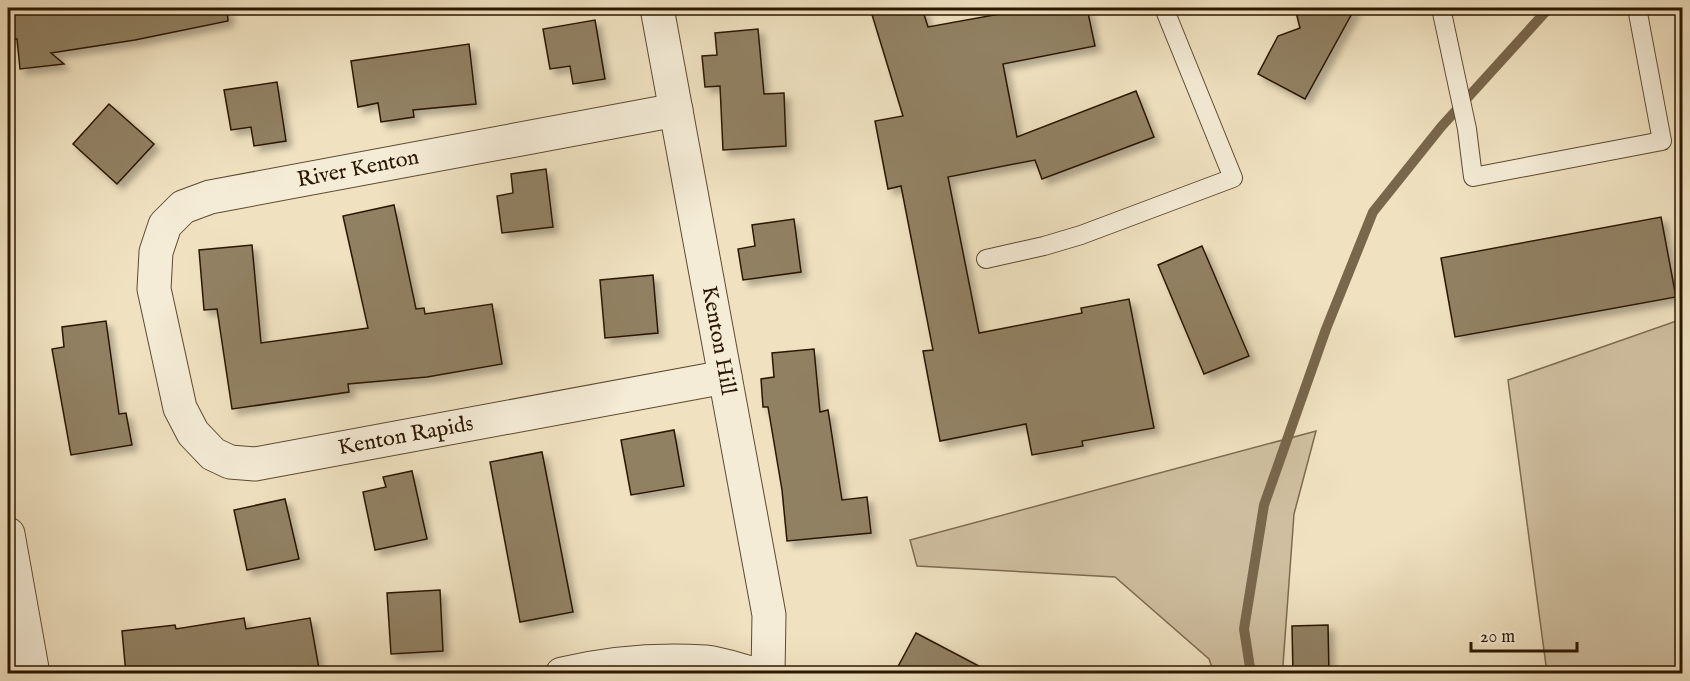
<svg xmlns="http://www.w3.org/2000/svg" width="1690" height="681" font-family="'IM FELL English',serif">
<defs>
<filter id="shadow"><feDropShadow dx="5.5" dy="5.5" stdDeviation="3" flood-color="#0004"/></filter>
</defs>
<rect width="100%" height="100%" fill="#f0e2c1"/>
<filter id="stains"><feTurbulence type="fractalNoise" baseFrequency=".00333" numOctaves="4"/><feColorMatrix values="0 0 0 0 .2 0 0 0 0 .09 0 0 0 0 .02 0 0 0 .5 -.17"/></filter>
<radialGradient id="worn" r=".72"><stop offset=".6" stop-color="#630" stop-opacity="0"/><stop offset="1" stop-color="#630" stop-opacity=".3"/></radialGradient>
<g fill="#cfbfa0" stroke="#7d6b50" stroke-width="1.5">
<polygon points="1682,319 1682,673 1547,673 1508,380"/>
<polygon points="1316,431 1294,514 1283,665 1285,673 1214,673 1209,659 1115,577 917,566 910,540"/>
</g>
<g fill="none" stroke-linecap="round" stroke-linejoin="round">
<polyline stroke="#79674c" stroke-width="10" points="1251,674 1244,629 1264,505 1326,329 1373,212 1441,127 1549,8"/>
</g>
<g fill="#918164" stroke="#2b1700" stroke-width="1.5" filter="url(#shadow)">
<polygon points="8,8 227,8 228,21 135,40 51,53 64,64 20,69 17,39 8,41"/>
<polygon points="870,8 922,8 928,27 1032,8 1087,8 1095,46 1003,64 1017,137 1136,91 1154,137 1042,179 1035,160 948,177 979,333 1082,313 1081,308 1129,299 1154,428 1082,441 1083,446 1032,455 1026,424 940,441 923,351 933,350 901,186 888,189 875,121 903,116"/>
<polygon points="1295,8 1355,8 1305,99 1258,74 1278,36 1300,28"/>
<polygon points="595,20 605,79 573,84 570,66 550,69 543,29"/>
<polygon points="758,29 764,94 784,93 786,146 723,150 720,86 705,87 702,56 717,55 715,33"/>
<polygon points="469,44 476,104 413,110 414,117 381,122 378,103 358,107 351,61"/>
<polygon points="277,82 286,141 254,146 251,127 231,130 224,90"/>
<polygon points="109,104 154,144 117,184 73,144"/>
<polygon points="546,169 553,227 502,233 497,196 513,193 511,174"/>
<polygon points="394,205 416,309 424,308 425,314 492,304 502,364 427,377 348,384 349,392 232,409 217,309 204,310 199,250 252,245 261,343 368,328 343,216"/>
<polygon points="1661,217 1676,297 1455,337 1441,258"/>
<polygon points="794,219 801,272 743,280 738,249 755,246 752,225"/>
<polygon points="1202,246 1249,356 1204,374 1158,265"/>
<polygon points="653,275 658,333 605,338 600,280"/>
<polygon points="106,321 119,414 126,413 132,445 71,455 52,349 64,347 62,327"/>
<polygon points="814,349 820,412 828,410 842,500 867,497 871,533 787,541 782,490 768,407 763,407 761,379 774,377 772,353"/>
<polygon points="674,430 684,486 631,495 621,440"/>
<polygon points="542,452 573,612 520,622 490,462"/>
<polygon points="412,471 427,539 375,550 363,492 386,487 383,477"/>
<polygon points="285,499 299,559 247,570 234,510"/>
<polygon points="440,590 443,651 391,654 387,593"/>
<polygon points="244,618 246,629 310,618 320,674 126,674 122,631 175,625 176,629"/>
<polygon points="1328,625 1329,674 1293,674 1292,626"/>
<polygon points="916,633 994,674 894,674"/>
</g>
<g fill="none" stroke-linecap="round" stroke-linejoin="round">
<g stroke="#5c4a30" stroke-width="20">
<g id="service">
<polyline points="1441,8 1467,129 1473,177 1662,141 1637,8"/>
<polyline points="986,259 1044,246 1081,235 1233,178 1164,8"/>
</g>
</g>
<g stroke="#5c4a30" stroke-width="35">
<g id="minor">
<path id="s1" d="M657 8 769 615 768 674"/>
<path id="s2" d="M676 110 210 197 183 207 165 225 156 252 154 289 180 408 193 433 213 454 230 462 255 464 725 377"/>
<path d="M562 674C609 663 658 659 705 662 722 664 739 670 755 674"/>
</g>
</g>
<g stroke="#5c4a30" stroke-width="35">
<polyline id="tertiary" points="8,534 33,674"/>
</g>
<use href="#service" stroke="#f5ecd7" stroke-width="18"/>
<use href="#minor" stroke="#f5ecd7" stroke-width="33"/>
<use href="#tertiary" stroke="#f5ecd7" stroke-width="33"/>
</g>
<g text-anchor="middle" dominant-baseline="central" stroke-width="5" stroke-linejoin="round" paint-order="stroke">
<g font-size="22" fill="#2b1700" stroke="#f5ecd7">
<text transform="translate(358 169) rotate(-11)">River Kenton</text>
<text stroke="none"><textPath href="#s1" startOffset="338">Kenton Hill</textPath></text>
<text stroke="none"><textPath href="#s2" startOffset="970">Kenton Rapids</textPath></text>
</g>
</g>
<rect width="1690" height="681" fill="none" stroke="#f0e2c1" stroke-width="30"/>
<rect x="9" y="9" width="1672" height="663" fill="none" stroke="#2b1700" stroke-width="3"/>
<rect x="15" y="15" width="1660" height="651" fill="none" stroke="#2b1700" stroke-width="1.5"/>
<path d="M1471 642v9h106v-9" fill="none" stroke="#2b1700" stroke-width="3"/>
<text x="1480" y="642" font-size="18" fill="#2b1700" stroke="#f5ecd7" stroke-width="4.5" paint-order="stroke">20 m</text>
<rect width="100%" height="100%" filter="url(#stains)"/>
<rect width="100%" height="100%" fill="url(#worn)"/>
</svg>
